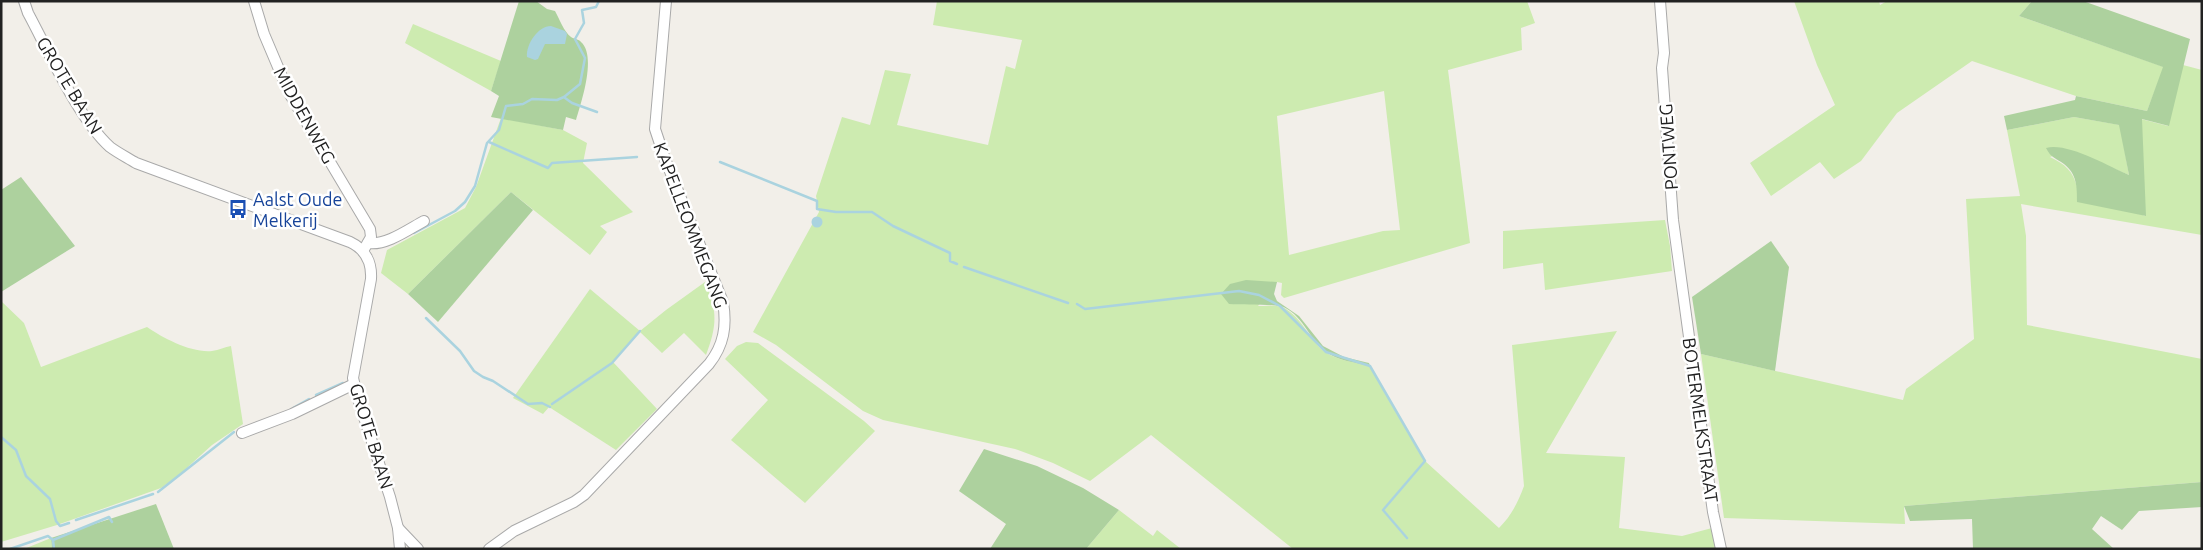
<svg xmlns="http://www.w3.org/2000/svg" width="2203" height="550" font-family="Ubuntu,sans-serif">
<rect width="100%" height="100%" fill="#f2efe9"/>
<g fill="#cdebb0" fill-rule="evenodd">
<path d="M937 1H1527L1535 23 1521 28 1522 50 1448 70 1470 243 1284 298 1281 295 1282 283 1277 282 1258 306C1265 306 1276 305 1282 307 1302 316 1308 339 1325 352 1337 360 1356 363 1370 366L1425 461 1499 528C1512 515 1518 502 1524 486L1512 345 1617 331 1546 453 1625 457 1619 528 1682 536 1712 528 1716 549H1293L1151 435 1090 481 1053 463 1015 449 883 420 863 411 776 345 753 332 819 212 816 196 842 117 870 125 885 70 911 74 897 125 988 145 1006 66 1015 69 1022 40 933 25ZM1384 91 1400 230 1383 231 1289 255 1277 116Z"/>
<polygon points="1794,1 1879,1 1880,5 1887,1 2032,1 2019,16 2164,67 2147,111 2076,96 1972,61 1897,113 1861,161 1834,179 1820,162 1771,196 1750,163 1835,105 1817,65"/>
<polygon points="413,24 501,61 491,91 405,43"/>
<path d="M2183 65 2202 70V235L2021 204 2026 236 2027 325 2202 359V482L1904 506 1905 524 1724 518 1701 354 1903 400 1906 389 1974 339 1966 199 2020 196 2007 130 2074 117 2120 125 2129 175 2069 150 2050 157C2065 164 2073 171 2077 187L2145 216 2141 119 2168 126Z"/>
<polygon points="501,118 563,130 587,143 583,163 633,212 600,226 607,232 590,255 511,192 408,294 381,273 387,250 465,208 476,187"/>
<polygon points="1665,220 1670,246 1672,271 1545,290 1543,263 1503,269 1503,231"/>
<path d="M705 282C718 311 717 326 706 355L684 333 662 353 640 332 613 362 657 409 616 450 549 407 543 414 513 398 590 289 640 331 666 310Z"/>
<path d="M1 301 24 323 41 367 147 327C163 338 191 353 212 351 219 350 225 347 231 346L243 424 212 445 179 475 161 488 57 525 1 542Z"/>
<polygon points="746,342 758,343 864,421 875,431 805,503 731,440 768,400 725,359 737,346"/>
<polygon points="1119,510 1153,536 1157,530 1181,549 1086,549"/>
<polygon points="51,538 52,549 24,549"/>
</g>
<g fill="#add19e">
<path d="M519 1H536L547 9 555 11C559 18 564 32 571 37 574 39 579 39 581 42 597 56 581 103 576 120L566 117 563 130 491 117 499 96 491 91Z"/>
<path d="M2032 1H2083L2190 39 2169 126 2142 119 2146 216 2077 202C2077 187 2077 174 2064 164 2056 158 2051 158 2046 148 2067 142 2108 166 2129 175L2119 125 2074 117 2007 130 2004 116 2075 100 2076 96 2147 111 2163 67 2019 16Z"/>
<polygon points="21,177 75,246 1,292 1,190"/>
<polygon points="511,192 533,210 438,322 408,294"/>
<polygon points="1771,241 1789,267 1775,371 1701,354 1692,297"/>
<path d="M1246 280 1277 282 1274 294 1277 301 1299 316 1323 346 1344 357 1369 363 1370 366C1356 363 1337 360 1326 352 1309 340 1302 312 1280 306 1269 304 1242 305 1229 304L1221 294 1230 284Z"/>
<polygon points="984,449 1037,466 1083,488 1119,510 1086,549 990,549 1006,524 959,491"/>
<polygon points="2202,482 2202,507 2139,511 2122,530 2101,516 2092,529 2114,549 1973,549 1972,519 1910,521 1904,506"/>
<polygon points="156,504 174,549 52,549 51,538"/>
</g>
<g fill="#aad3df">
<path d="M551 26 565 31 567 34 565 44H545L538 59 535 60 527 57C526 44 538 26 551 26Z"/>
<circle cx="817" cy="222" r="5.5"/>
</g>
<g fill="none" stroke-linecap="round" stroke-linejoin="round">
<g stroke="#aad3df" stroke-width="2.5">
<polyline points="565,98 572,103 597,112"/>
<polyline points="489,142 548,168 552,163 637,157"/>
<polyline points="720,162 817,201 817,209 836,212 872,212 893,226 950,253 950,261 957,264"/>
<polyline points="414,233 455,211 465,202 475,186 487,143 499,130 506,106 523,104 532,99 557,100 564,97 580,84 585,58 575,39 584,23 582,10 596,7 599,1"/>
<polyline points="964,267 1068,303"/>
<polyline points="1077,304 1085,309 1239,291 1259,295 1280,306 1326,352 1370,366 1425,461 1383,510 1407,538"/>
<polyline points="426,318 460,351 474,371 483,377 493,381 528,404 542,403 550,407"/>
<polyline points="316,395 343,383"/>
<polyline points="552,404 612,363 640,331"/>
<polyline points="293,408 309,399"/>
<polyline points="1,437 16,450 26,476 50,499 56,521 60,526 69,523"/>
<polyline points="158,492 234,432"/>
<polyline points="76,520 153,494"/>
<polyline points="53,540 54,549"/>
<polyline points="10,549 48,536 53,540 109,517 112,522"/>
</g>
<g stroke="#a9a9a9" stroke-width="12">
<g id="minor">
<path d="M24 1 28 13C49 52 78 118 110 147 118 153 128 158 136 163L350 242C365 249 372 262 371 279L353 378 358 399 390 497 398 528 400 549"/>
<polyline points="254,1 264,34 289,93 370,229 371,237 363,251"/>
<polyline points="1660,1 1664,53 1662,68 1673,220 1713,512 1721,549"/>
<path d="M368 243C386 246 409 229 424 221"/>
<polyline points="242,433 292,414 354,384"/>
<polyline points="398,528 418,549"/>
<path d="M489 549 514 531 574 502 584 495 709 364C724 345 727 326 723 302L665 159 655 129 666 1"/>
</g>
</g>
<use href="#minor" stroke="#fff" stroke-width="10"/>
</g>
<defs>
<g id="bus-bare" transform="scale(1.5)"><path d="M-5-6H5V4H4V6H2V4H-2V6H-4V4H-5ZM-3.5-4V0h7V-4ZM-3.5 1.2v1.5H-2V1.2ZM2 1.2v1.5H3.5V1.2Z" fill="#1a4fb4" stroke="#fff" stroke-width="2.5" paint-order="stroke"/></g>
</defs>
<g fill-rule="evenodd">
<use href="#bus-bare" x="238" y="209"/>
</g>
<g text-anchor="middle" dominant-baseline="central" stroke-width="5" stroke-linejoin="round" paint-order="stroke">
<g font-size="18" fill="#222" stroke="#fff">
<text transform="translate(70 85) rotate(59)">GROTE BAAN</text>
<text transform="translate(305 115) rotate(61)">MIDDENWEG</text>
<text transform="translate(1668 147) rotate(-94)">PONTWEG</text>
<text transform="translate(691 225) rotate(69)">KAPELLEOMMEGANG</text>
<text transform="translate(1701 420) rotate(82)">BOTERMELKSTRAAT</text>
<text transform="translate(372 436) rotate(73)">GROTE BAAN</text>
</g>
<g font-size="18" fill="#164399" stroke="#fff" text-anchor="start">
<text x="253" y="199">Aalst Oude<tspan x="253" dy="21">Melkerij</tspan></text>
</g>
</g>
<rect width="2203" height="550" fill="none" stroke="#222222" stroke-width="5"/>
</svg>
